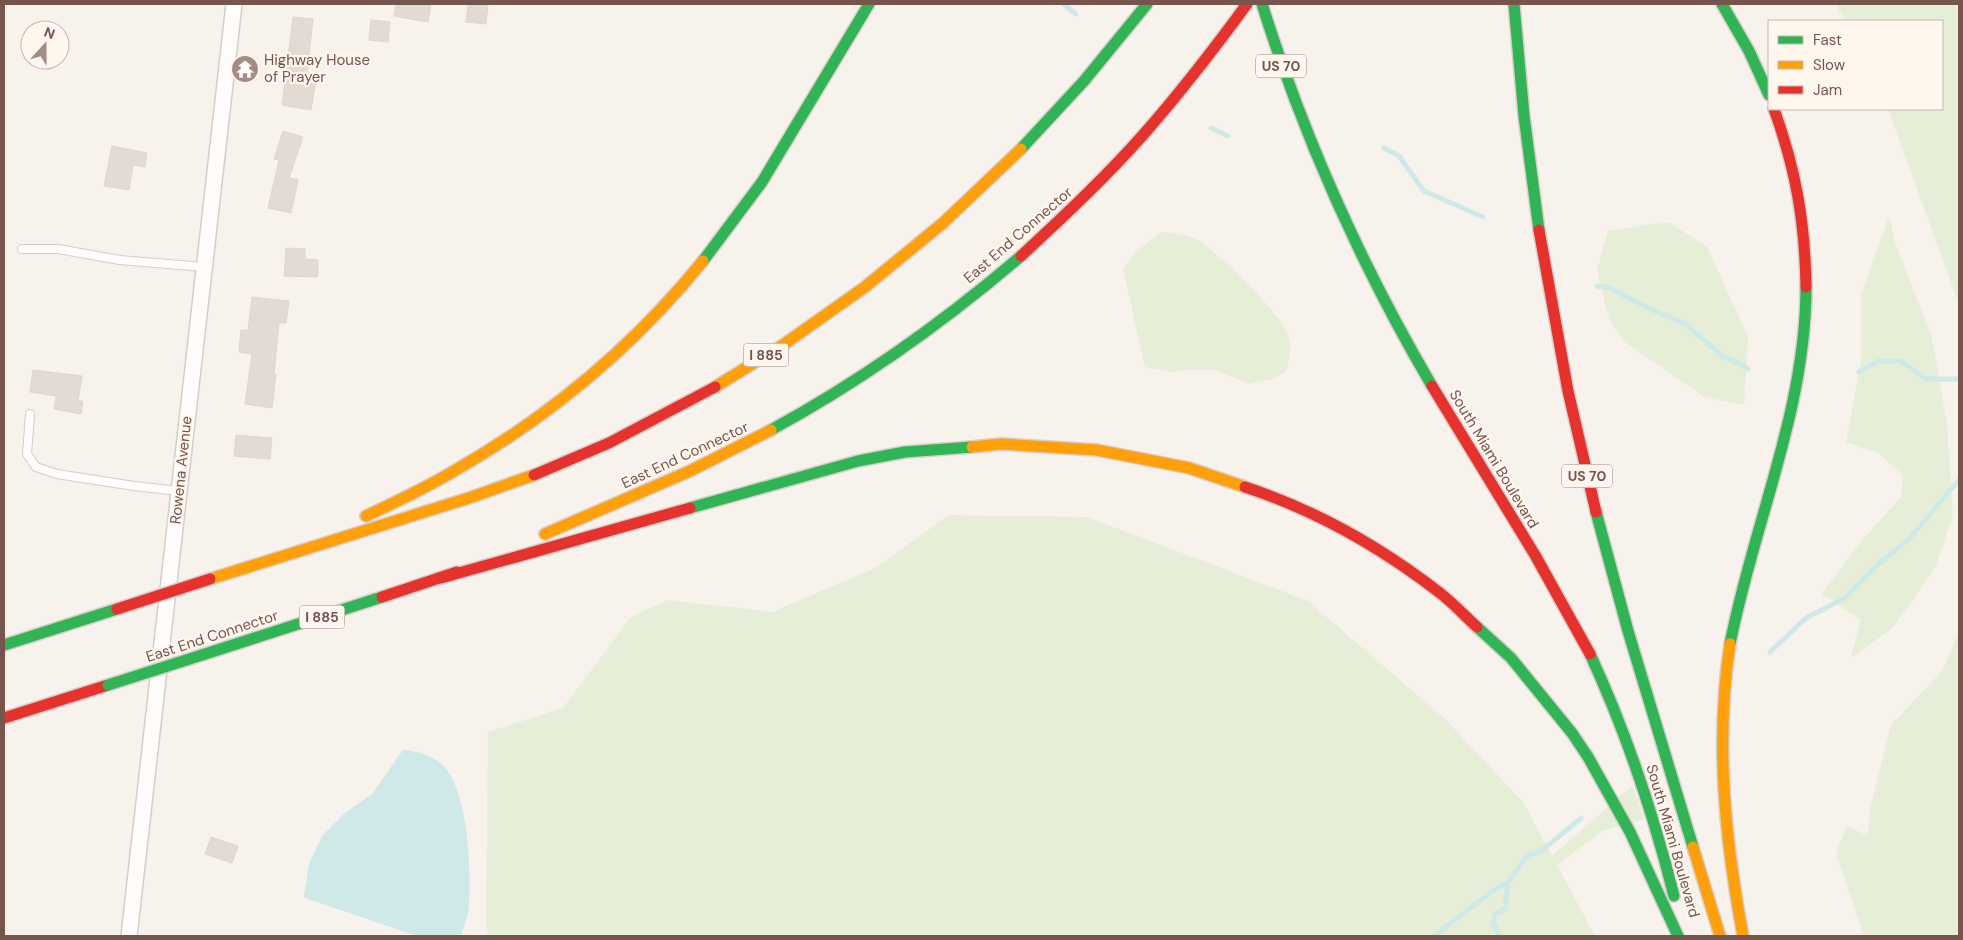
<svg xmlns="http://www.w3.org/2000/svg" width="1963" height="940" font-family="'DM Sans',sans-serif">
<rect width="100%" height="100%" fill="#f7f2ec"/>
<g fill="#e6eed7">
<polygon points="1836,4 1959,4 1959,304 1888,109 1942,109 1942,21 1845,21"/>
<polygon points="1889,217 1895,242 1932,338 1947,424 1953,514 1936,565 1911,603 1891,629 1851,658 1861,620 1822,594 1859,544 1901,497 1903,475 1878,453 1846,442 1861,360 1861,295"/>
<polygon points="1670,223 1707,247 1748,337 1744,405 1704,397 1625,342 1609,319 1597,270 1608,231 1649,224"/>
<path d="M1161 232C1177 233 1192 235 1205 245 1225 260 1280 313 1288 335 1293 348 1289 361 1285 373L1272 379 1248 384 1217 370H1187L1174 372 1145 367 1123 268 1137 251Z"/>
<polygon points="949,515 1087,517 1308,601 1445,719 1523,802 1552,856 1632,786 1644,819 1602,831 1557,865 1595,936 488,936 486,922 488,732 563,708 631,617 667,600 772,612 875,568"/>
<polygon points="1959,632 1959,936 1864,936 1836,853 1847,826 1868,836 1870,810 1891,725 1943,670"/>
</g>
<path fill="#cee9e7" d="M403 750C419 751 436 756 447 770 468 799 471 867 469 903 469 915 464 925 461 936L414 935 305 898 304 896 309 864 322 836 345 813 372 794Z"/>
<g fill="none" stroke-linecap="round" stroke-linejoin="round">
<g stroke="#cee9e7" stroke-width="5">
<polyline points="1063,4 1076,14"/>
<polyline points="1211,128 1228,136"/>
<polyline points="1384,148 1399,156 1424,191 1483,217"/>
<polyline points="1597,286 1610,288 1646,307 1686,324 1723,357 1734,361 1748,369"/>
<polyline points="1859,372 1879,361 1901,361 1926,379 1959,379"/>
<polyline points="1770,652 1806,618 1845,598 1881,562 1909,539 1959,480"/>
<polyline points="1434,936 1491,892 1508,882 1528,855 1540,852 1581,818"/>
<polyline points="1499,936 1493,922 1495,914 1505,909 1508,882"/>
</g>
</g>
<g fill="#e4dad4" stroke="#e0d4ce">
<polygon points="396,4 431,4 428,22 394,16"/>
<polygon points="468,4 488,4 486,24 466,22"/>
<polygon points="293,17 313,19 307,72 317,74 311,110 282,105"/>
<polygon points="371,20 390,22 388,42 369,40"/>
<polygon points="283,131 303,137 289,178 298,180 291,213 268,208 279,160 274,159"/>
<polygon points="112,146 147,153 145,167 133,165 129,190 104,186"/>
<polygon points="286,248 305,249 305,259 318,260 318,277 284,276"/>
<polygon points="252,297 289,301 286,323 279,323 274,374 276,374 272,408 245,404 252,354 239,352 241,330 248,330"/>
<polygon points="33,370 82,376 78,401 83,401 81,414 54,409 56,396 30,392"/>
<polygon points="236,435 272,438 270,459 234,456"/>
<polygon points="211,837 238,846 232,863 205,854"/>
</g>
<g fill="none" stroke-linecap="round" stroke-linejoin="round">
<g stroke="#d6cdc8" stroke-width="10">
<g id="lane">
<polyline points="22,249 58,249 120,260 204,267"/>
<polyline points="30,414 27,454 36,467 57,474 134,486 179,491"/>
</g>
</g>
<g stroke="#d6cdc8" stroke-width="18">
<polyline id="street" points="129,936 234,4"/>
</g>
<g stroke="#d8ceca" stroke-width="14">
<g id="fast">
<path d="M1262 4C1304 138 1361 265 1432 386"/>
<polyline points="1514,4 1524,116 1539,230"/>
<polyline points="1722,4 1749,51 1769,95"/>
<polyline points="1021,149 1084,81 1147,4"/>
<polyline points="703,261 762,182 869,4"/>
<path d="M771 430C861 381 944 322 1021 256"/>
<polyline points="690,508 858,461 905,452 972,447"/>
<polyline points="1596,512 1628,631 1693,847"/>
<polyline points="1477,627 1511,658 1572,733 1588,757 1630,832 1678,936"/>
<path d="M1730 644C1753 525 1806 411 1806 287"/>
<polyline points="4,645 117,609"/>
<path d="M1590 654C1626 732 1653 812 1674 896"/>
<polyline points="202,655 382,597"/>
</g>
</g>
<g stroke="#d8ceca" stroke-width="14">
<g id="slow">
<polyline points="715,387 783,345 865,287 943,223 1021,149"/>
<polyline points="972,447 1001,444 1097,450 1189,468 1245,487"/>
<path d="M366 516C396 502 426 488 454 471 549 417 634 346 703 261"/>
<polyline points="545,534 690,471 771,430"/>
<polyline points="210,579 469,498 534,475"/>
<path d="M1730 644C1715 742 1725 839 1743 936"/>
<polyline points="1693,847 1720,936"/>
</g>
</g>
<g stroke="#d8ceca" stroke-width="14">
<g id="jam">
<path d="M1774 109C1796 170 1805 222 1806 287"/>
<polyline points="1539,230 1568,391 1596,512"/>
<path d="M1021 256C1063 217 1105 178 1143 135 1180 93 1214 49 1247 4"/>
<polyline points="1432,386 1535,555 1590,654"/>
<polyline points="534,475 609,443 715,387"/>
<path d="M1245 487C1315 510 1382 548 1440 593 1453 603 1465 616 1477 627"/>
<polyline points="441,578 690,508"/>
<polyline points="382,597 457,572"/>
<polyline points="4,718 108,685"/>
</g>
</g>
<use href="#lane" stroke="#fefdfc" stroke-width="8"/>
<use href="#street" stroke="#fefdfc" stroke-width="15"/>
<use href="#fast" stroke="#30b455" stroke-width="11"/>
<use href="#slow" stroke="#ff9f0a" stroke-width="11"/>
<use href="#jam" stroke="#e5322d" stroke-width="11"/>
<g stroke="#d8ceca" stroke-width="14" stroke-linecap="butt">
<polyline id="fast-bridge" points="108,685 202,655"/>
</g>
<g stroke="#d8ceca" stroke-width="14" stroke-linecap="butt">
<polyline id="jam-bridge" points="117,609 210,579"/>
</g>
<use href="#fast-bridge" stroke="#30b455" stroke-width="11"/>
<use href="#jam-bridge" stroke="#e5322d" stroke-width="11"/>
</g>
<defs>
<g id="temple-disc" transform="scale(1.4375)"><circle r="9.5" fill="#a38c84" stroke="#fff6ee"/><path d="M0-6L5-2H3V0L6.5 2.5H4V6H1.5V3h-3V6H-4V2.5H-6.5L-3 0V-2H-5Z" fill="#fff"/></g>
</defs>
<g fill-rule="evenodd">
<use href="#temple-disc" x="245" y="69"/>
</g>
<g text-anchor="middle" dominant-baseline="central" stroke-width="4.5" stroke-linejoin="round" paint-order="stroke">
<g fill="#fff6ee" stroke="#9f857d" stroke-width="1">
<rect x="1256" y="54.5" width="50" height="23" rx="4"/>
<rect x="743.5" y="343.5" width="45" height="23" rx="4"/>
<rect x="1562" y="464.5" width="50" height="23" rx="4"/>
<rect x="299.5" y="605.5" width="45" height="23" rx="4"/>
</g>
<g font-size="14" font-weight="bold" fill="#76554c">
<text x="1281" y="66">US 70</text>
<text x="766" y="355">I 885</text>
<text x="1587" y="476">US 70</text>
<text x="322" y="617">I 885</text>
</g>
<g font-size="15" fill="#76554c" stroke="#fff6ee" text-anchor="start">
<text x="264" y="60">Highway House<tspan x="264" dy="17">of Prayer</tspan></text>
</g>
<g font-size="15" fill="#76554c" stroke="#fff6ee">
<text transform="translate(1018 235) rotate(-41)">East End Connector</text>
<text transform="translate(685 455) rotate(-25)">East End Connector</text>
<text transform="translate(1494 459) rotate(59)">South Miami Boulevard</text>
<text transform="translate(181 470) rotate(-84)">Rowena Avenue</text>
<text transform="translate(212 636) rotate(-18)">East End Connector</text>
<text transform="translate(1673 841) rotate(74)">South Miami Boulevard</text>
</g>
</g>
<rect width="1963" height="940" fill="none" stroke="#76554c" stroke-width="10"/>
<rect x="1768" y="20" width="175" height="90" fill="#fff6ee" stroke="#c8b6ad"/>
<rect x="1778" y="36" width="25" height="8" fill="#30b455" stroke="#c8b6ad"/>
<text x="1813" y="45" font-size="15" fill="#76554c">Fast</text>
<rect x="1778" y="61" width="25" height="8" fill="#ff9f0a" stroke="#c8b6ad"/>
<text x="1813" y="70" font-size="15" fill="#76554c">Slow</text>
<rect x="1778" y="86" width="25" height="8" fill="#e5322d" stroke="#c8b6ad"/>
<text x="1813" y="95" font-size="15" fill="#76554c">Jam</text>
<g transform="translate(45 45) rotate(21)"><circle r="24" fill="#fff6ee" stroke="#c8b6ad"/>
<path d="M0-4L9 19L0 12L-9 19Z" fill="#a38c84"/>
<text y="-8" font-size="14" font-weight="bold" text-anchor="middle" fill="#76554c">N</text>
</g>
</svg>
